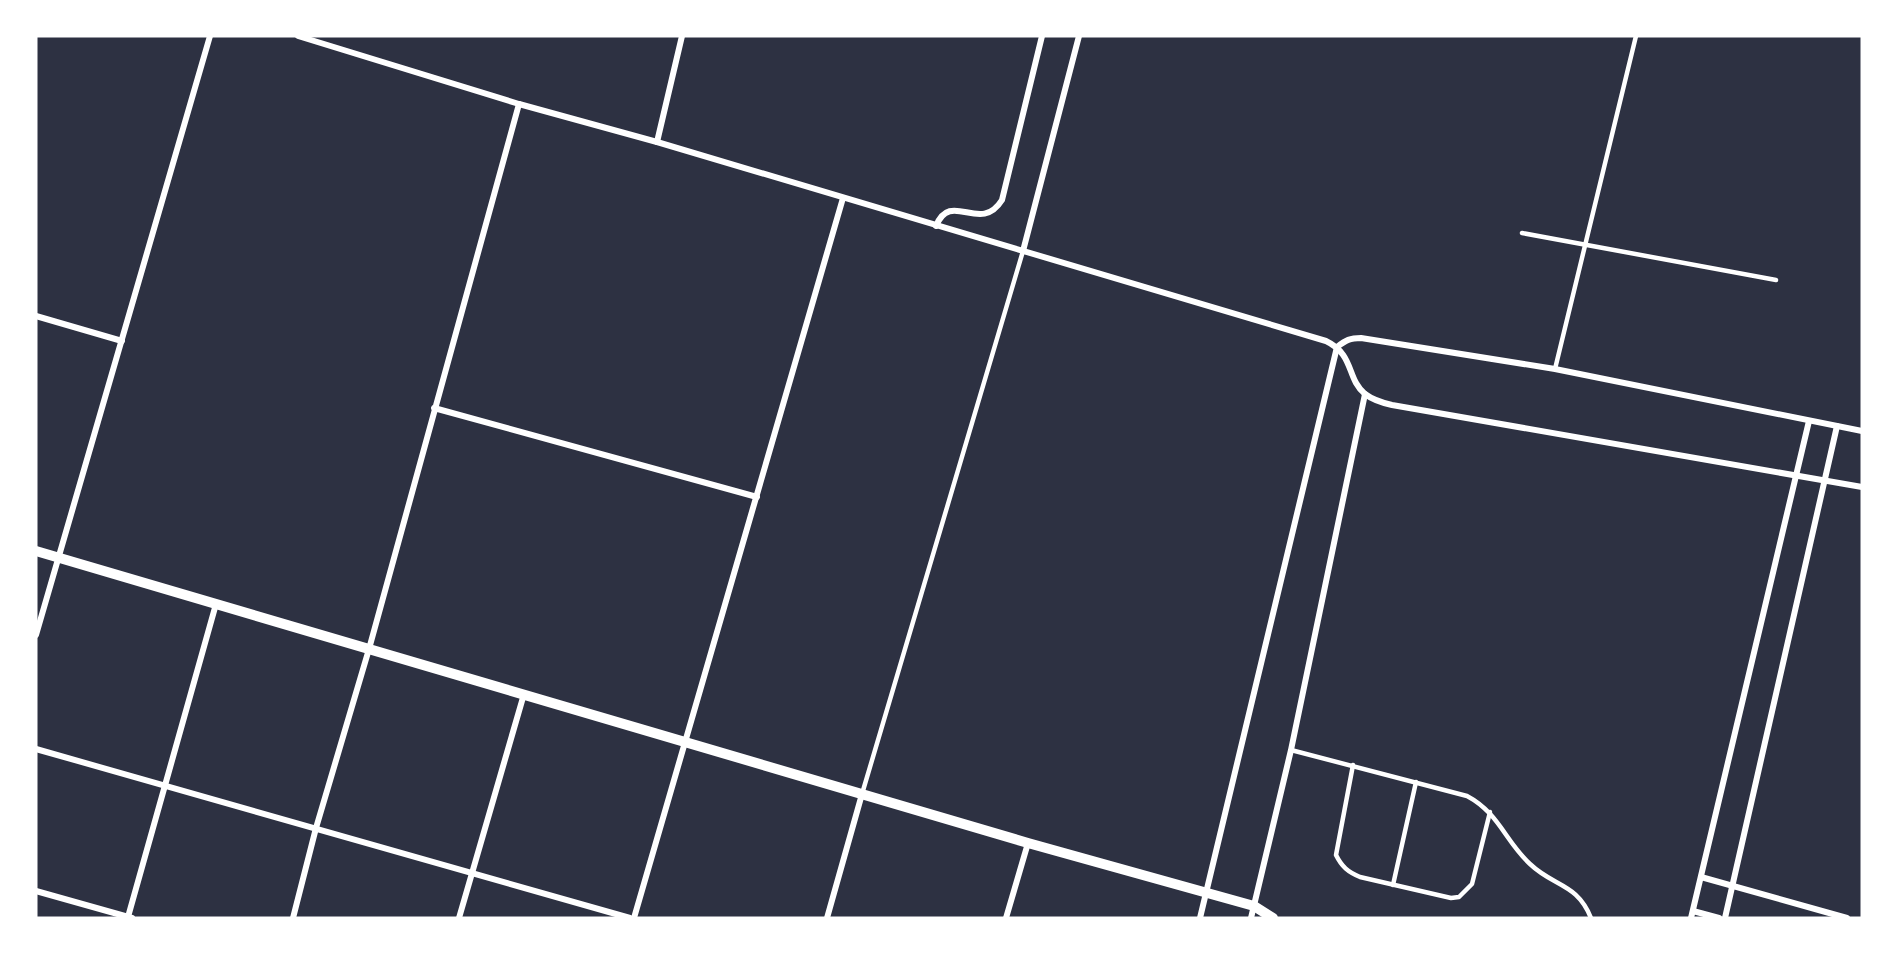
<svg xmlns="http://www.w3.org/2000/svg" width="1898" height="954" font-family="'DM Sans',sans-serif">
<rect width="100%" height="100%" fill="#2d3142"/>
<g fill="none" stroke-linecap="round" stroke-linejoin="round">
<g stroke="#fff" stroke-width="4.5">
<polyline points="1522,233 1776,280"/>
<polyline points="1555,369 1636,36"/>
<path d="M1291 750 1467 796C1499 813 1505 841 1530 864 1554 887 1577 883 1591 918"/>
<path d="M1353 765 1336 855C1342 867 1348 872 1360 877L1451 898 1459 897 1472 884 1490 812"/>
<polyline points="862,794 1023,251"/>
<polyline points="1393,885 1416,782"/>
</g>
<g stroke="#fff" stroke-width="6">
<path d="M298 36 519 104 657 142 1326 341C1355 355 1346 378 1365 394 1373 400 1383 403 1392 405L1862 487"/>
<polyline points="657,142 682,36"/>
<path d="M936 226C951 189 980 235 1002 200L1042 36"/>
<polyline points="1023,251 1079,36"/>
<polyline points="36,316 122,341"/>
<polyline points="434,408 757,497"/>
<polyline points="36,635 210,36"/>
<polyline points="36,749 630,918"/>
<polyline points="1701,877 1847,918"/>
<polyline points="36,891 132,918"/>
<polyline points="1693,911 1719,918"/>
<polyline points="128,917 216,604"/>
<polyline points="293,918 316,828 369,649 519,104"/>
<polyline points="459,918 524,694"/>
<polyline points="634,918 843,198"/>
<polyline points="827,918 862,794"/>
<polyline points="1006,918 1028,843"/>
<path d="M1200 918 1337 347C1346 340 1350 338 1361 338L1555 369 1862 431"/>
<polyline points="1251,918 1291,750 1365,394"/>
<polyline points="1691,918 1809,421"/>
<polyline points="1725,918 1837,426"/>
</g>
<polyline stroke="#fff" stroke-width="10" points="36,551 1028,843 1254,906 1273,918"/>
</g>
<rect width="1898" height="954" fill="none" stroke="#ffffff" stroke-width="75"/>
</svg>
